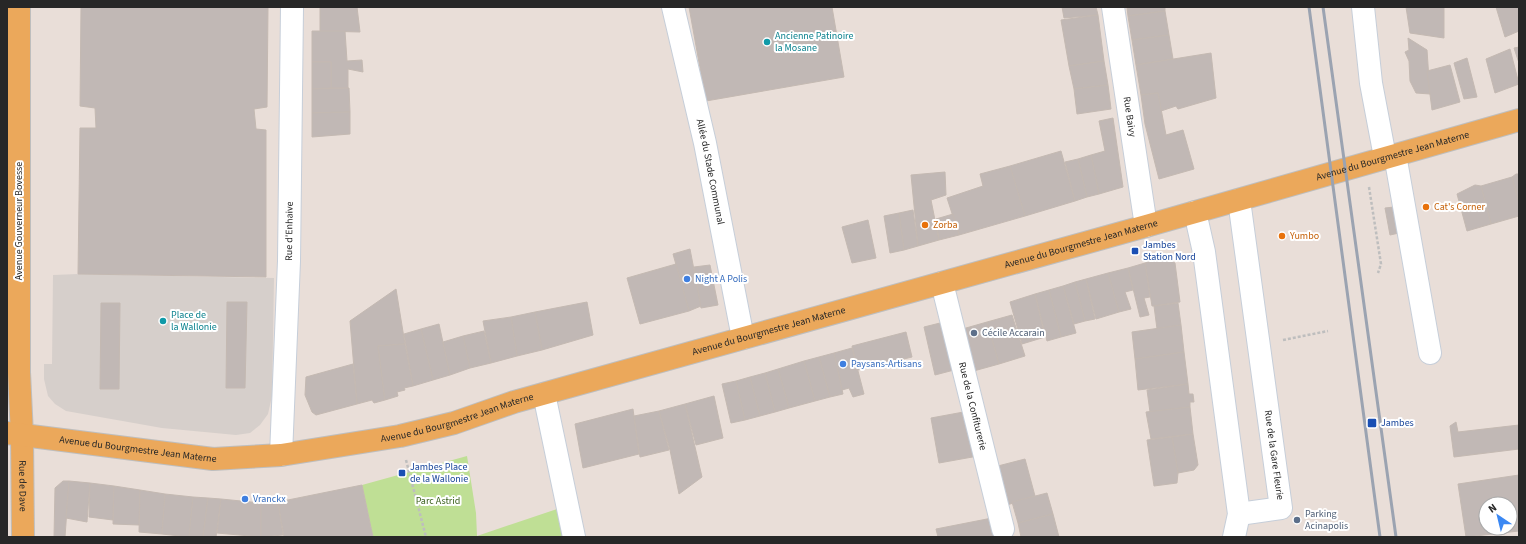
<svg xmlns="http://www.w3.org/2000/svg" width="1526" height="544" font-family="'Source Sans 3',sans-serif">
<rect width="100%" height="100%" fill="#e9ded8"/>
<polygon fill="#bfdf95" points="467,456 476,513 477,536 563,507 568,537 373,537 362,485"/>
<polygon fill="#d6cfcb" points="78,274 274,278 272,396 268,414 260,425 250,433 236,435 162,428 66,411 55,404 48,396 44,379 44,364 52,364 53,275"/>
<g fill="#c1b8b5" stroke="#c4b9b2" fill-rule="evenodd">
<polygon points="81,7 268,7 267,107 254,109 256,129 266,130 266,277 78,274 80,128 96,128 95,108 80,106"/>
<polygon points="320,7 357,7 360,32 320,31"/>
<polygon points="689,7 832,7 844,77 706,101"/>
<polygon points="1062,7 1096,7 1098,15 1064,18"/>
<polygon points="1127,7 1165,7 1165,11 1128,16"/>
<polygon points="1406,7 1444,7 1444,38 1410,33"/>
<polygon points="1496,7 1519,7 1519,31 1505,37"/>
<polygon points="1165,11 1169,35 1132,40 1128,16"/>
<polygon points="1098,15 1104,61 1069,66 1061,20"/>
<polygon points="312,31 345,31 347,61 362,60 363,72 348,69 348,88 331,88 331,62 312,62"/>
<polygon points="1169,35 1173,59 1136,65 1132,40"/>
<polygon points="1408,38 1427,50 1430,94 1416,93 1410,81 1409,61 1405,52 1409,50"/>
<polygon points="1519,47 1519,63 1514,48"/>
<polygon points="1510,49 1519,84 1495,93 1486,59"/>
<polygon points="1211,53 1216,98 1178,109 1176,106 1161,111 1158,93 1141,95 1136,65"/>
<polygon points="1467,58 1477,97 1464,99 1454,63"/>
<polygon points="1104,61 1108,85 1074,89 1069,66"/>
<polygon points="312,62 331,62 331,88 312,89"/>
<polygon points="1450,65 1460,102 1432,110 1427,71"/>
<polygon points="1108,85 1111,109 1077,114 1074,89"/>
<polygon points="349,88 350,112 312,113 312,89"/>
<polygon points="1158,93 1166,135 1183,130 1194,169 1159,179 1145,124 1141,95"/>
<polygon points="350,112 350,134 312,137 312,113"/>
<polygon points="1113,118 1123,187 1099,194 1091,155 1105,151 1099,121"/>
<polygon points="1061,151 1075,201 1025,216 1010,166"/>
<polygon points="1091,155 1099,194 1087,197 1078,159"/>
<polygon points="1078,159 1087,197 1075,201 1065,162"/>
<polygon points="1010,166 1025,216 959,235 947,198 983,186 980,174"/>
<polygon points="945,172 946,195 931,200 939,240 918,246 911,175"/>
<polygon points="1516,174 1519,174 1519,203 1512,177"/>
<polygon points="1512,177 1519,203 1519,216 1491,224 1481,186"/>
<polygon points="1475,185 1481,186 1491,224 1467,231 1457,194"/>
<polygon points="1394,207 1399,233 1390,235 1385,208"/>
<polygon points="913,210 918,246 904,250 899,213"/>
<polygon points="899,213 904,250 890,253 884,216"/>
<polygon points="953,214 959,235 939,240 936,219"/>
<polygon points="868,220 876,258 852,263 842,227"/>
<polygon points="690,249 701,306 689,311 673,254"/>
<polygon points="1163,256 1175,263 1180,302 1154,306 1152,306 1145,263"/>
<polygon points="1145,263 1150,297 1144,298 1149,315 1140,317 1128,268"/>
<polygon points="676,264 689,311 640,324 627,278"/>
<polygon points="710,265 718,305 701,308 694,267"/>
<polygon points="1128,268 1133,290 1125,292 1131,309 1119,312 1108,273"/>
<polygon points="1108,273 1119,312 1096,319 1086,279"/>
<polygon points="1086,279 1095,319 1085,321 1075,282"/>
<polygon points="1075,282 1085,321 1074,324 1063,286"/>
<polygon points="1063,286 1076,333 1061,337 1049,290"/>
<polygon points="396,289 405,344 378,346 385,400 374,403 372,400 357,404 350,321"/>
<polygon points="1049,290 1061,337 1047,341 1035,294"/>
<polygon points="1035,294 1045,337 1022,344 1010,302"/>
<polygon points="227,302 247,302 245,388 226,388"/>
<polygon points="587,302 593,335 542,350 535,312"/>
<polygon points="101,303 120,303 119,389 100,389"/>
<polygon points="1178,303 1181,325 1157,329 1154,306"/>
<polygon points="535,312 542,350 517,356 511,317"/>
<polygon points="1012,315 1025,356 999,364 987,322"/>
<polygon points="511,317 517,356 491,363 483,321"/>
<polygon points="944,322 954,370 935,375 924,327"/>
<polygon points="987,322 999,364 970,372 959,330"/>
<polygon points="439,324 450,375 433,380 421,329"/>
<polygon points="1181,325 1184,352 1135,359 1132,332"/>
<polygon points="421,329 433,380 413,386 404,334"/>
<polygon points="484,331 491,363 470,368 463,336"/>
<polygon points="906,332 912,357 858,370 852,346"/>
<polygon points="463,336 470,368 450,375 443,342"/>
<polygon points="405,344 413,386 404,388 405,390 397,392 398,396 385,400 378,346"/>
<polygon points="852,348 864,394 853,397 849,388 842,390 834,353"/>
<polygon points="1184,352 1188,384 1138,390 1135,359"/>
<polygon points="834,353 843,394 830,397 819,357"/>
<polygon points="819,357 830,397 815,401 804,361"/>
<polygon points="804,361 815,401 789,408 778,369"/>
<polygon points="353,364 357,404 316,415 312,412 305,395 306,377"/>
<polygon points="778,369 789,408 775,412 765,373"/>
<polygon points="765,373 775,412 760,416 750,377"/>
<polygon points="750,377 760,416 745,420 736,381"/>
<polygon points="736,381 745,420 731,423 722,384"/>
<polygon points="1188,384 1189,394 1193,394 1194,402 1190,402 1190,407 1150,412 1147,390"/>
<polygon points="714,396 723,438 696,445 685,404"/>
<polygon points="685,404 702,477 679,494 670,450 659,411"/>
<polygon points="1190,407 1193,434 1151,439 1146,412"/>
<polygon points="633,409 639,454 583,468 575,424"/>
<polygon points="659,411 669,450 640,457 634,416"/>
<polygon points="969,411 978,456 939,463 931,418"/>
<polygon points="1456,422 1458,432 1519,425 1519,449 1454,457 1450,426"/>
<polygon points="1193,434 1198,465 1194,470 1178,473 1172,437"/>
<polygon points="1172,437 1178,473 1177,483 1154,486 1147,440"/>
<polygon points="1025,459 1035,496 1004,506 994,467"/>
<path d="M1519 475V531L1466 537 1458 484ZM1486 504H1510V528H1486Z"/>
<polygon points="63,481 69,481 65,537 54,537 55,488"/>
<polygon points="69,481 90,483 87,522 66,518"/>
<polygon points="90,483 114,486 113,520 89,517"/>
<polygon points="362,485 373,537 284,537 278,502"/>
<polygon points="114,486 140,490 139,525 113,524"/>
<polygon points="140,490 165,494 162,534 139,532"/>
<polygon points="1047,493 1053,514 1018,523 1012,502"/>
<polygon points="165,494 193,497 189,537 162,534"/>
<polygon points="193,497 208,498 203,537 189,537"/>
<polygon points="208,498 221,499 216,537 203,537"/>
<polygon points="221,499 261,503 261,537 217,533"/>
<polygon points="278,502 283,535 261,537 261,503"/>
<polygon points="1053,514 1059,537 1021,537 1018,523"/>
<polygon points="992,518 997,537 938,537 936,529"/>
</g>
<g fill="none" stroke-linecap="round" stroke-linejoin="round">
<g stroke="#c6ced9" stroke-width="24">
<g id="minor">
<path id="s1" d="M673 7 705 143 743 338"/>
<path id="s2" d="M1113 7 1146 226"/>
<polyline points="1363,7 1371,83 1385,157"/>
<polyline points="1395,155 1430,353"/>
<polyline points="1195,212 1204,252 1239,514 1234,537"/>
<path id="s3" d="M942 283 1003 529"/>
<polyline points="544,394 574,537"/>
<path id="s4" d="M281 455 289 261 292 7"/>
<polyline points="1239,514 1281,508 1239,200"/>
</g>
</g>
<g stroke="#bebebe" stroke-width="24">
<g id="major">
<path id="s5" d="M19 7V372L22 435 23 537"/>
<path id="s6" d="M7 433 213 459 281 455 400 436 454 423 514 402 1146 226 1519 120"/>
</g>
</g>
<g stroke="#bebebe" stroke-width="2.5" stroke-dasharray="3 2" stroke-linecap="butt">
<polyline points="1369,187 1381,264 1378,273"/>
<polyline points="1283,340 1328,331"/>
<polyline points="406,460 426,537"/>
</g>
<use href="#minor" stroke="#fff" stroke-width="22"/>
<use href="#major" stroke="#eba85b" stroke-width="22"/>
<g stroke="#9ba3b1" stroke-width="3">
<polyline points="1309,7 1380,537"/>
<polyline points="1323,7 1396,537"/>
</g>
</g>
<g fill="#0f9aa8" stroke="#fff" stroke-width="1.5">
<circle cx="767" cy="42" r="4"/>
<circle cx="163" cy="321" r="4"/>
</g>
<g fill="#e8710a" stroke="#fff" stroke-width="1.5">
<circle cx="1426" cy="207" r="4"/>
<circle cx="925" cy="225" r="4"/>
<circle cx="1282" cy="236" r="4"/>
</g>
<g fill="#1a4fb4" stroke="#fff" stroke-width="1.5">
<rect x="1131" y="247" width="8" height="8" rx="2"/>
<rect x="1367" y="418" width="10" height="10" rx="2"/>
<rect x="398" y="469" width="8" height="8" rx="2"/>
</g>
<g fill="#3f7fe0" stroke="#fff" stroke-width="1.5">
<circle cx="687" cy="279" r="4"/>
<circle cx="843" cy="364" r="4"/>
<circle cx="245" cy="499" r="4"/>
</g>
<g fill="#5c6f8a" stroke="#fff" stroke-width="1.5">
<circle cx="974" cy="333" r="4"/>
<circle cx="1297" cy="520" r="4"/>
</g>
<g text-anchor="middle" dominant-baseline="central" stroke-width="4" stroke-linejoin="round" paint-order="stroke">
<g font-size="10" fill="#0d838f" stroke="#fff" text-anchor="start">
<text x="775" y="36">Ancienne Patinoire<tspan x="775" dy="12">la Mosane</tspan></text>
<text x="171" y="315">Place de<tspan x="171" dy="12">la Wallonie</tspan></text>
</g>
<g font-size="10" fill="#272727" stroke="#fff">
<text stroke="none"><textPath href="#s2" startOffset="111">Rue Baivy</textPath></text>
<text stroke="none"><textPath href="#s6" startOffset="1428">Avenue du Bourgmestre Jean Materne</textPath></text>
<text stroke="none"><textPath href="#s1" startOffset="169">Allée du Stade Communal</textPath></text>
<text transform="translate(19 221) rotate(-90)">Avenue Gouverneur Bovesse</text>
<text stroke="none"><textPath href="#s4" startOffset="224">Rue d'Enhaive</textPath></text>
<text stroke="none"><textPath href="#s6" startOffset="1104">Avenue du Bourgmestre Jean Materne</textPath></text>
<text stroke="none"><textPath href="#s6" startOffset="780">Avenue du Bourgmestre Jean Materne</textPath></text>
<text stroke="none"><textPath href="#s3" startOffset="127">Rue de la Confiturerie</textPath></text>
<text stroke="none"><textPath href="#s6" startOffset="456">Avenue du Bourgmestre Jean Materne</textPath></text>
<text stroke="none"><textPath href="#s6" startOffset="132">Avenue du Bourgmestre Jean Materne</textPath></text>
<text transform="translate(1274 455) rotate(82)">Rue de la Gare Fleurie</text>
<text stroke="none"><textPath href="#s5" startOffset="479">Rue de Dave</textPath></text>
</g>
<g font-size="10" fill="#c56008" stroke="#fff" text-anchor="start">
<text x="1434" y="207">Cat's Corner</text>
<text x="933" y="225">Zorba</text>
<text x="1290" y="236">Yumbo</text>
</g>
<g font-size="10" fill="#164399" stroke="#fff" text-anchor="start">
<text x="1143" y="245">Jambes<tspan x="1143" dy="12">Station Nord</tspan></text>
<text x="1381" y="423">Jambes</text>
<text x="410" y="467">Jambes Place<tspan x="410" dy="12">de la Wallonie</tspan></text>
</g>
<g font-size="10" fill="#366cbe" stroke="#fff" text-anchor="start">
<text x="695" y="279">Night A Polis</text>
<text x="851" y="364">Paysans-Artisans</text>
<text x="253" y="499">Vranckx</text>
</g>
<g font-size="10" fill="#4e5e75" stroke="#fff" text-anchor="start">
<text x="982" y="333">Cécile Accarain</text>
<text x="1305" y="514">Parking<tspan x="1305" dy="12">Acinapolis</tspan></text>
</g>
<g font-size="10" fill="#395f1b" stroke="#fff">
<text x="438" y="501">Parc Astrid</text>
</g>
</g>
<rect width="1526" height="544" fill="none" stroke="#272727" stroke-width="16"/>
<g transform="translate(1498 516) rotate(325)"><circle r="19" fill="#ffffff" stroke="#a9a9a9"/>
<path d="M0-3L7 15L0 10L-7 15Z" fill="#3b88f3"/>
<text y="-6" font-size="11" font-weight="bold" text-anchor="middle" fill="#272727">N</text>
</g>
</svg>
